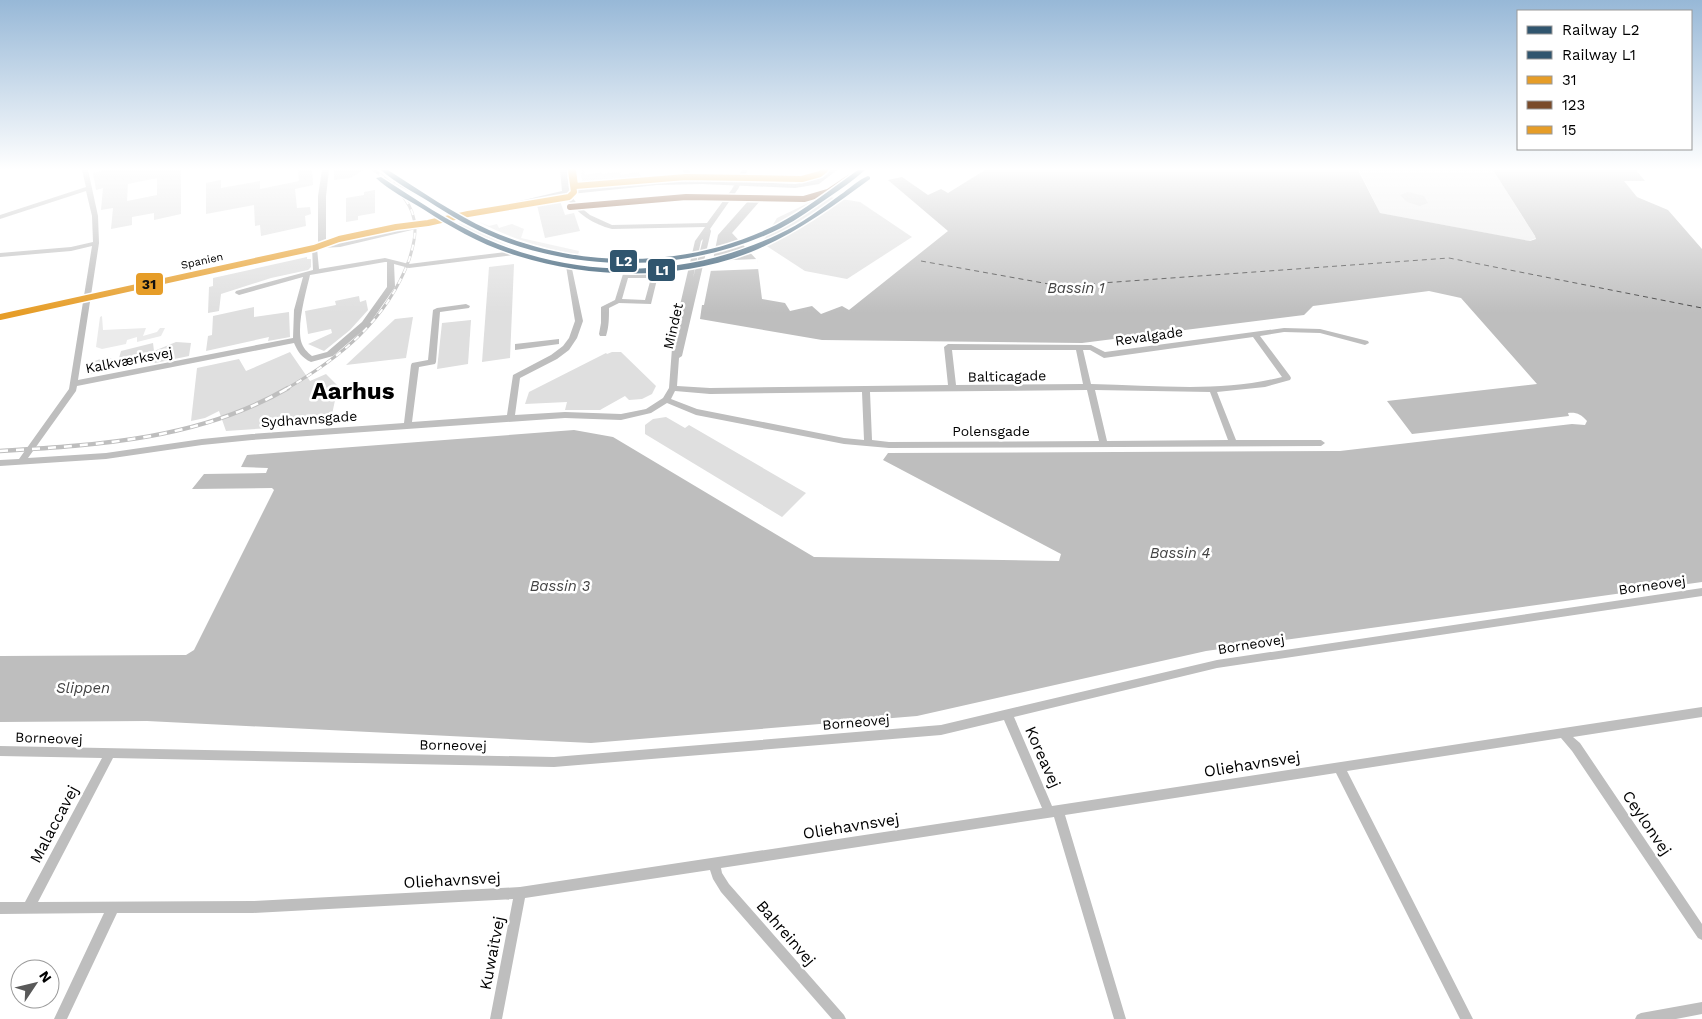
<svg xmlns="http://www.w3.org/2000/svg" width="1702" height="1019" font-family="'Work Sans',sans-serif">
<rect width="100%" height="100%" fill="#fff"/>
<g fill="#ebebeb">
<polygon points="581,170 584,170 585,175 602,172 602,174 620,171 621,175 638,171 642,178 588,185 582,183"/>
<polygon points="1359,170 1493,170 1536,238 1529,241 1380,213"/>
<path d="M477 221 489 226 497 224 499 228 512 224 524 229 521 238 579 251 578 255C539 247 512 239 477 221Z"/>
<polygon points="459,223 511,247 504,249 455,228"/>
<polygon points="102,316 103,330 146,328 143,336 157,332 160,328 165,328 161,336 137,342 137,337 127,340 126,344 102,349 96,347 100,317"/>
</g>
<g fill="#bebebe">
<path d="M985 170H1358L1380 213 1530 241 1536 239 1535 236 1493 170H1636L1645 181H1624L1637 197 1668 210 1702 249V582L1206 651 917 716 591 743 147 721 0 722V656L186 655 194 650 274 490 272 488 192 489 204 474 266 473 268 468 241 467 247 455 574 430 613 437 814 557 1059 561 1061 554 883 460 888 453 1340 451 1572 424 1585 425 1587 421C1581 414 1576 412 1568 413L1569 416 1412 434 1387 401 1537 384 1461 298 1429 291 1313 306 1304 315 1082 343 822 340 700 319 702 305H704L718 235 750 199 760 201 732 233 757 260 762 299 785 303 790 311 812 306 821 314 842 306 849 310 948 231 888 180 902 177 928 195 941 189 948 193Z"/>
<polygon points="559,339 559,344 515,350 515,344"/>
</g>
<polygon fill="#fff" points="757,259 760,269 708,271 710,261"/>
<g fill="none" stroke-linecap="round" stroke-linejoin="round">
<polyline stroke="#434343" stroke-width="1" stroke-dasharray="5 4" stroke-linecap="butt" points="921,261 1060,286 1449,258 1702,308"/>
</g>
<g fill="#dfdfdf" fill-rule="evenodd">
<path d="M105 170H181V214L154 220V213L132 217V225L111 229 113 208 101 210 103 188 96 190 93 173ZM157 178V195L127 201 128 184Z"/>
<polygon points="298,170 312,170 313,185 295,189 297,208 310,207 311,214 305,216 306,226 261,236 260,225 255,226 254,205 206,214 206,183 221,180 221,188 260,181 260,189 299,181"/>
<polygon points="334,170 364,170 350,178 334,180"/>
<polygon points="375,190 375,213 358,216 358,220 346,222 346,198 364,195 364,192"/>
<polygon points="1408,192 1424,196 1428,203 1420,206 1407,202 1400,195"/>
<polygon points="823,196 860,202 912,237 847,279 805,271 762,243 777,218"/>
<polygon points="560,201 565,215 574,213 580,231 545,238 537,205"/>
<polygon points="307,257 307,259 311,259 311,267 308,270 271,278 221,294 219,311 208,313 209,287 213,286 213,278"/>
<polygon points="514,264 510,358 482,362 489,267"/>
<polygon points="359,296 360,302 366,300 368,310 350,330 324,351 308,344 332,333 331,329 308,334 305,311 336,305 335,301"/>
<polygon points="254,307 254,317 289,312 290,337 268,341 269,337 206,351 208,336 212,335 213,316"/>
<polygon points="413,317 406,358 346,365 395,319"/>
<polygon points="471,320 468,364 437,369 442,323"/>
<polygon points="176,342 191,343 189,356 155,363 149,354 131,360 119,358 121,351 153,343 154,351"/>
<polygon points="290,352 310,381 326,374 338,386 330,424 226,431 219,411 205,418 191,421 197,368 239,359 246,371"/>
<polygon points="612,352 621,352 656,386 652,394 642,399 629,400 625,396 600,410 565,410 567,402 525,404 529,392 606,353 607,354"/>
<polygon points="106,357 115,360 111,369 88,375 89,363"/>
<polygon points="666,417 685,428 689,425 806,493 782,517 645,434 645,425 653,419"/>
</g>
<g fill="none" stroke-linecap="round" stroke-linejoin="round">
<g fill="#bebebe" fill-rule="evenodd">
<path d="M82 170H88L98 216 99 243 78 380 293 338 294 310 303 277 239 295 235 293 236 291 313 270 312 247 314 246 317 248 319 269 385 258 409 264 513 251 571 264 583 321 577 338 569 350 557 359 520 378 515 415 565 412 621 414 646 409 663 398 669 388 673 335 695 241 705 227 612 229C593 224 577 214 566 197L571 196 579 206 590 215 612 225 707 223 732 189 742 170H748L738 189 710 229 711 231 682 356 679 358 677 386 710 388 948 385 944 347 948 344 1091 345 1105 352 1284 328 1320 329 1368 341 1369 343 1365 345 1320 333 1284 332 1260 336 1290 376 1291 378 1290 380 1265 387 1217 392 1236 440H1321L1325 443 1321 446 889 448 844 444 696 415 667 403 651 413 621 420 565 418 252 440 202 445 106 459 0 466V460L19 459 69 389 92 246 71 251 0 257V253L71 247 93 242 92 216 86 191 0 219V215L86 187ZM703 239 693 278 701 241ZM513 255 566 266 575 321 569 338 563 346 551 355 513 375 507 415 412 422 419 367 435 364 436 362 440 312 469 308 470 306 466 304 437 308 433 310 428 360 412 363 411 365 404 423 252 434 202 439 106 453 28 458 76 391 77 386 294 343C298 352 302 358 311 362L333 356 368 326 395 287 394 264 409 268ZM385 262H387V287L362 322 327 352 312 356C307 352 303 348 301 341 297 323 306 292 310 275ZM1253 337 1282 377C1220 393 1155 385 1091 384L1083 350H1090L1104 358ZM952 350H1076L1083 384 956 385ZM1087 390 1099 441 889 442 872 440 870 392ZM1095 390 1210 392 1228 440 1107 441ZM675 391 710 394 862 392 864 440 844 438 697 409 671 399Z"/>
<polygon points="683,170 689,170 693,182 692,183 688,183"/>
<path d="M658 261 661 263 651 304 619 303 609 308C609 318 609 327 606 336H600L599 334 601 323V307L615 300 623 274H652L655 263ZM628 278H651L645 300 622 299Z"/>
<path d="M1702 588V596L1217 668 1014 717 1052 806 1702 707V717L1573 737 1580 743 1702 924V940L1698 938 1572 751 1561 738 1347 771 1473 1019H1460L1336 773 1065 815 1126 1019H1114L1054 817 721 868 722 873 729 884 844 1015 846 1019H832L721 892 713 879 710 870 525 898 502 1019H490L513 899 253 913H117L67 1019H54L104 913 0 914V902H25L102 758 0 756V746L554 757 941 725 1217 660ZM1004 720 1042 808 520 887 253 901 38 902 113 758 554 767 941 735Z"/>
<polygon points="1702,1002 1702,1014 1676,1019 1635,1019 1637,1015 1641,1013"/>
</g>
<polygon fill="#bebebe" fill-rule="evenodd" points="322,170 329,170 326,196 326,243 340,243 562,191 560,170 567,170 569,190 568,170 575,170 577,189 657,181 702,180 795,184 814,180 829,170 837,170 819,184 795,188 702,184 657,185 571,194 573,196 569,198 564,195 555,196 340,247 322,248 0,320 0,314 318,245 318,196"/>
<g stroke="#bebebe" stroke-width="3">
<g id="rail-far1">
<polyline points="395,182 417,194"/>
<polyline points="418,194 445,209"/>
<path d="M286 389C340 358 387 320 409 260 414 244 418 228 412 212 405 194 389 181 374 170"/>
</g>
</g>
<g stroke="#bebebe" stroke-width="4.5">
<path id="rail" d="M0 451C100 445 200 439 288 388"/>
</g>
<use href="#rail-far1" stroke="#fff" stroke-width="2" stroke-dasharray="6" stroke-linecap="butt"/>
<use href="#rail" stroke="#fff" stroke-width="2.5" stroke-dasharray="8" stroke-linecap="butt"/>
<g stroke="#fff" stroke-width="9">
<polyline id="bus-1" points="0,317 314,248 339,239 396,227 428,223 468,214 569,197 574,192 571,170"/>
</g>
<g stroke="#fff" stroke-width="9">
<polyline id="bus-2" points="570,207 686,197 804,199 828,192 849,178"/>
</g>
<g stroke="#fff" stroke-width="9">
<polyline id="bus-3" points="573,170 575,186 686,177 802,179 820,174 825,170"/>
</g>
<use href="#bus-1" stroke="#e69d28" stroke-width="6"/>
<use href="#bus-2" stroke="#7a4b2a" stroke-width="6"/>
<use href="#bus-3" stroke="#e69d28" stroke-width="6"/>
<g stroke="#fff" stroke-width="3">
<path id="rail-1" d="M381 170H388C421 191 454 214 489 230 579 270 688 269 776 225 805 210 831 189 858 170H865C854 180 841 189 829 197 813 208 798 219 781 228 694 271 588 274 498 239 473 229 451 216 428 201 413 192 395 182 381 170Z"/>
</g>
<g stroke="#fff" stroke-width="3">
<path id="rail-2" d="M868 176 870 177V179C832 207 795 234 751 252 677 281 593 279 518 256 484 246 452 228 423 209 408 200 389 190 376 178L381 177C415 199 449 222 486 239 581 280 685 279 779 234 801 224 821 209 840 195 849 189 858 180 868 176Z"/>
</g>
<use href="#rail-1" fill="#30556e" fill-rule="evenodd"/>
<use href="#rail-2" fill="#30556e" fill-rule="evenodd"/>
</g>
<linearGradient id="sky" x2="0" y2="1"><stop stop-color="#97b8d7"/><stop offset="0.54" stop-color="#fff"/><stop offset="1" stop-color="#fff" stop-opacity="0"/></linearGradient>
<rect width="1702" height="313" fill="url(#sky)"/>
<g text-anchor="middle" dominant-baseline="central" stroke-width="5" stroke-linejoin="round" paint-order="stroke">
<g font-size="11" fill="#000" stroke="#fff">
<text transform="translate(202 261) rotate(-12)">Spanien</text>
</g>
<g font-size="14" fill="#000" stroke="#fff">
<text transform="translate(673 326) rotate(-77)">Mindet</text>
<text transform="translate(1149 336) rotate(-8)">Revalgade</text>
<text transform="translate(129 360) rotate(-11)">Kalkværksvej</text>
<text transform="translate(1007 376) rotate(-1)">Balticagade</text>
<text transform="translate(309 419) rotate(-4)">Sydhavnsgade</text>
<text x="991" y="431">Polensgade</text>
<text transform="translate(1652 585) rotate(-8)">Borneovej</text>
<text transform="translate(1251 644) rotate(-9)">Borneovej</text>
<text transform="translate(856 722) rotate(-5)">Borneovej</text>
<text transform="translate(49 738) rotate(2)">Borneovej</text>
<text transform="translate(453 745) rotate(1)">Borneovej</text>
</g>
<g font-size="15" font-style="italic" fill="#434343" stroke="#fff">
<text x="1076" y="288">Bassin 1</text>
<text x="1180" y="553">Bassin 4</text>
<text x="560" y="586">Bassin 3</text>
<text x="83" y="688">Slippen</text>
</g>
<g font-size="16" fill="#000" stroke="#fff">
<text transform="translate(1043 757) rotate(66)">Koreavej</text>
<text transform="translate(1252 764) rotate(-9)">Oliehavnsvej</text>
<text transform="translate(1647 823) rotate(56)">Ceylonvej</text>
<text transform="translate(54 824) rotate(-62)">Malaccavej</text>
<text transform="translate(851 826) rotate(-9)">Oliehavnsvej</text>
<text transform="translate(452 880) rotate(-3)">Oliehavnsvej</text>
<text transform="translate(786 933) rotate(49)">Bahreinvej</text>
<text transform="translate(492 953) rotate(-79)">Kuwaitvej</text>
</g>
<g font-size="24" font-weight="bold" fill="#000" stroke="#fff">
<text x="353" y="391">Aarhus</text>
</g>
</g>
<g stroke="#fff" stroke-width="2">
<rect x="609" y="249" width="29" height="24" rx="5" fill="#30556e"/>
<rect x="647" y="258" width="29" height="24" rx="5" fill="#30556e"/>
<rect x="135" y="272" width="29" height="24" rx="5" fill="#e69d28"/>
</g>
<g font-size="14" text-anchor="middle" font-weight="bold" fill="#fff">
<text x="624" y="266">L2</text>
<text x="662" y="275">L1</text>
</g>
<g font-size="14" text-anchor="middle" font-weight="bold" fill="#111">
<text x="149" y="289">31</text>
</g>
<rect x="1517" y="10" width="175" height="140" fill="#ffffff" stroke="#999999"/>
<rect x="1527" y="26" width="25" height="8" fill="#30556e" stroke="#999999"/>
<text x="1562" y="35" font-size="15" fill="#000000">Railway L2</text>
<rect x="1527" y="51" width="25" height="8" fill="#30556e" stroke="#999999"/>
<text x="1562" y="60" font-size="15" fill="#000000">Railway L1</text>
<rect x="1527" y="76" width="25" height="8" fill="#e69d28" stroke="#999999"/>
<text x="1562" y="85" font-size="15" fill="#000000">31</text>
<rect x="1527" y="101" width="25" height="8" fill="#7a4b2a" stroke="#999999"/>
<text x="1562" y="110" font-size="15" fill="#000000">123</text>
<rect x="1527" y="126" width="25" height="8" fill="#e69d28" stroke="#999999"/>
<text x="1562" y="135" font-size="15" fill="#000000">15</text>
<g transform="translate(35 984) rotate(55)"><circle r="24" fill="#ffffff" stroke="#999999"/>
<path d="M0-4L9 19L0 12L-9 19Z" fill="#595959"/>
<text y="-8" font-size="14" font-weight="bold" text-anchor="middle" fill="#000000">N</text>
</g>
</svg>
